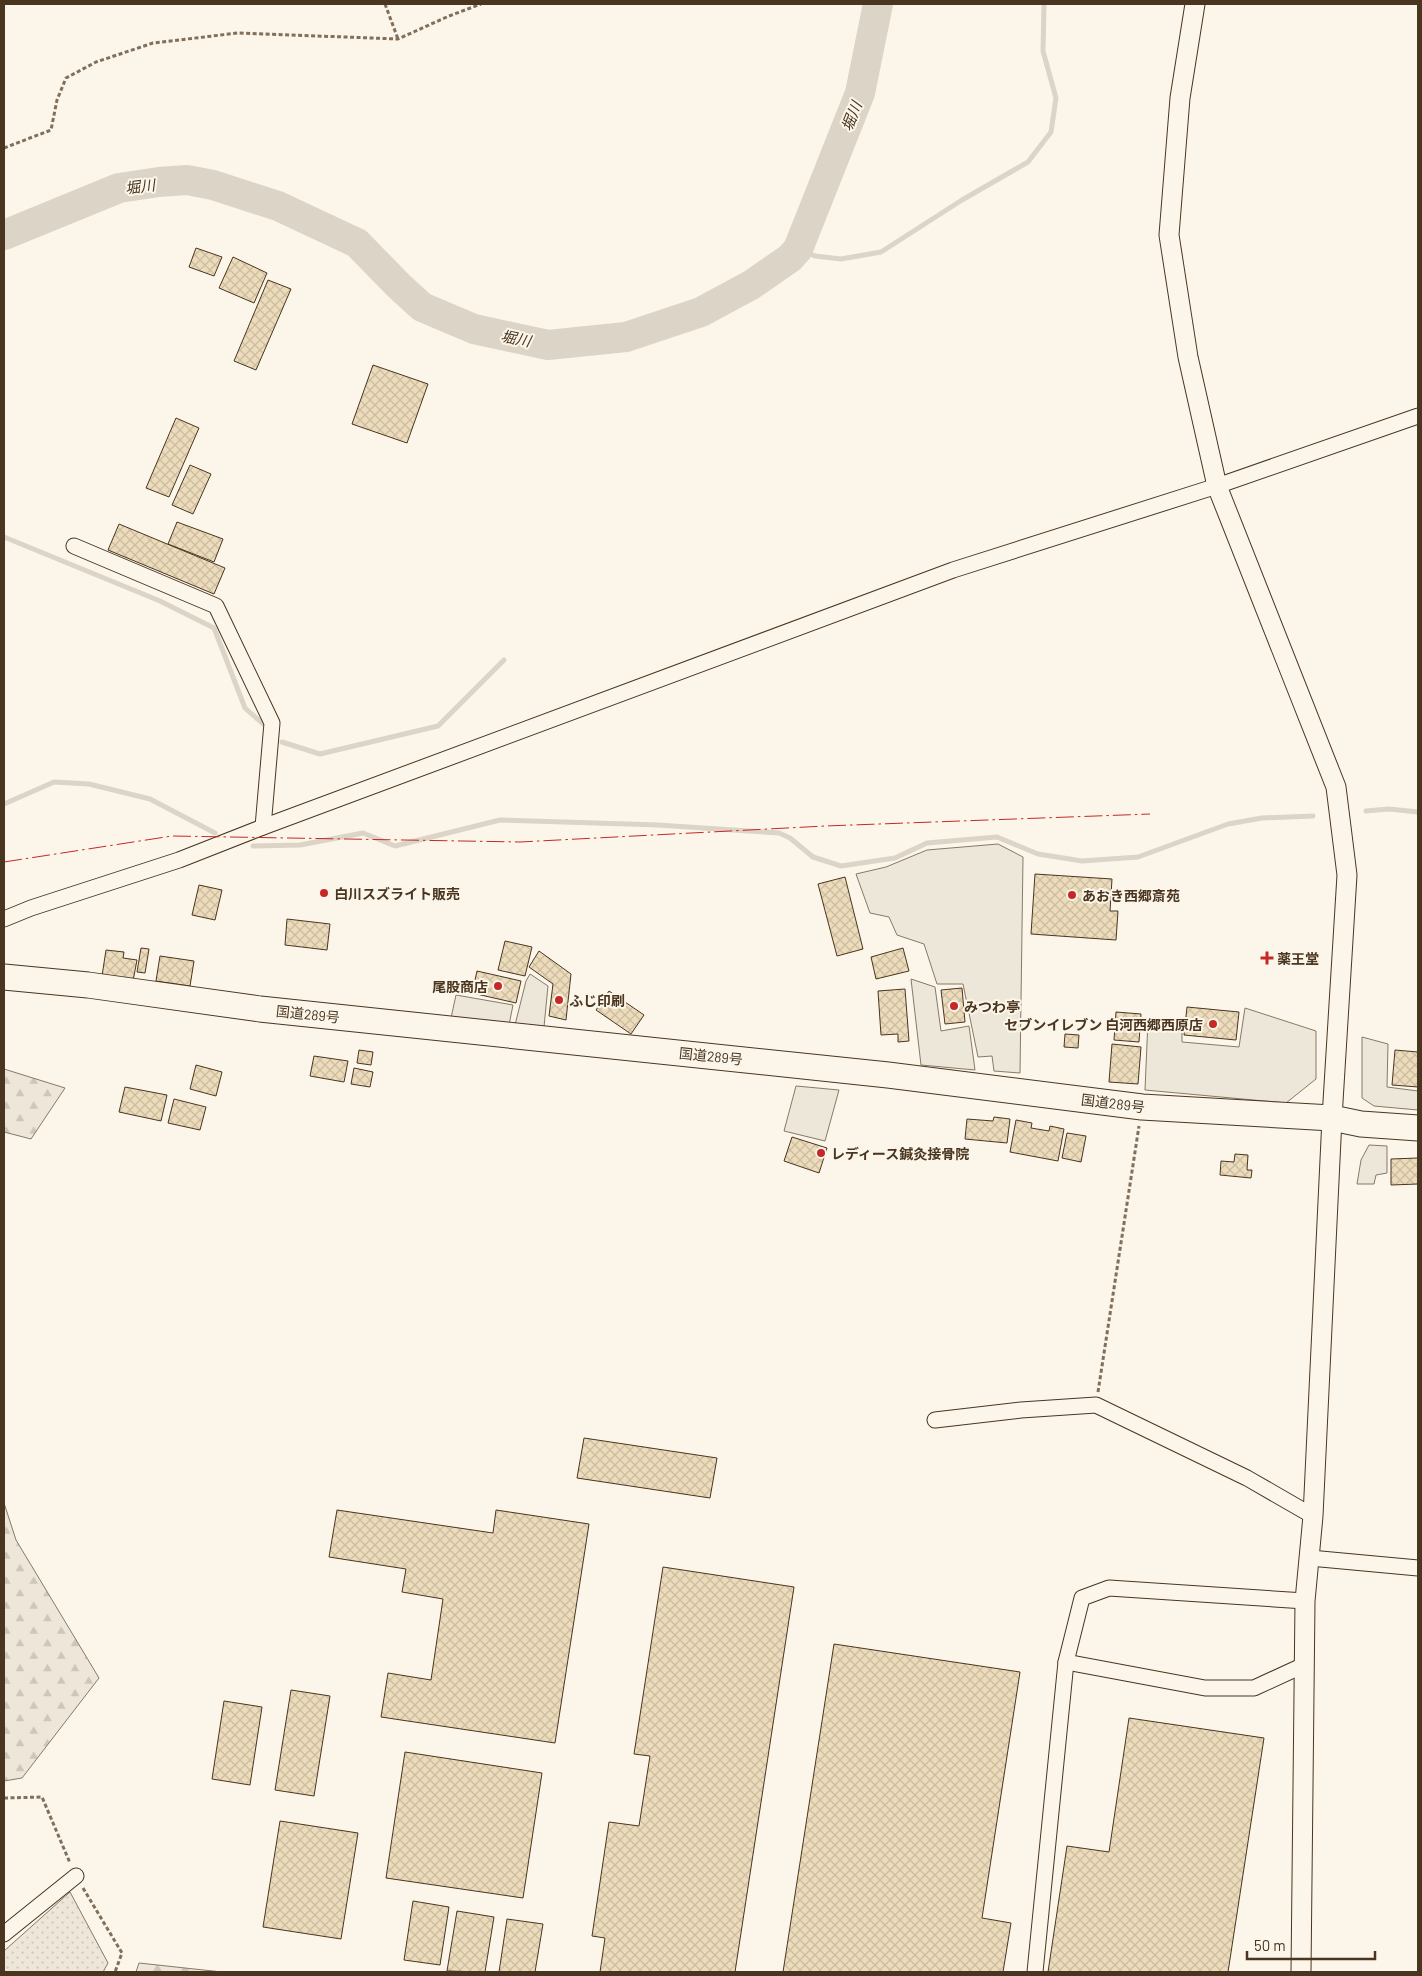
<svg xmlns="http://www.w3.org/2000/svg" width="1422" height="1976" font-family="Barlow,'Noto Sans JP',sans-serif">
<defs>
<pattern id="grass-dots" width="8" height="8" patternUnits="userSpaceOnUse" patternTransform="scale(1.25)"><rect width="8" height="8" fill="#ede6d9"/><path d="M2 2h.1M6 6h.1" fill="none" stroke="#cdc6ba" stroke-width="1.8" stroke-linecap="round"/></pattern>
<pattern id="forest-firs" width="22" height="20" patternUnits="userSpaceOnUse" patternTransform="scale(1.25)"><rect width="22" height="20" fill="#ede6d9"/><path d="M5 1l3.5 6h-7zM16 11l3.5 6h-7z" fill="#cdc6ba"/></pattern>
<pattern id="building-cross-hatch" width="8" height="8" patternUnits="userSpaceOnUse" patternTransform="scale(1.25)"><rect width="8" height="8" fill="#ecdcbc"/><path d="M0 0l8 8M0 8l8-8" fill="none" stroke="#ccbda1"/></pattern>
</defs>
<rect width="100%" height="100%" fill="#fbf6e9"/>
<polygon fill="url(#grass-dots)" stroke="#887966" points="70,1892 108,1963 103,1972 4,1972 4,1951"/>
<g fill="url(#forest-firs)" stroke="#887966">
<polygon points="4,1069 65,1088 31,1139 4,1132"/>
<polygon points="4,1503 16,1540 99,1678 22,1778 4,1781"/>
<polygon points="139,1963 222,1972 136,1972"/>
</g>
<g fill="#ede7d9" stroke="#887966">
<polygon points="998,844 1023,857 1020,1073 994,1071 992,1056 978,1057 963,984 937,984 924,944 897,935 889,917 870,913 856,874 886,867 927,850"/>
<polygon points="530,974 548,986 544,1027 515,1025 526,981"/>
<polygon points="911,979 935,987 941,1031 969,1026 975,1070 921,1065"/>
<polygon points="456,995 513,1005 509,1025 451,1018"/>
<polygon points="1245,1008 1316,1031 1316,1079 1286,1103 1145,1090 1148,1020 1182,1018 1182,1042 1239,1047"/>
<polygon points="1362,1037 1388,1044 1387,1087 1418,1091 1418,1110 1374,1106 1362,1098"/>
<polygon points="796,1086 839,1090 825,1141 784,1131"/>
<polygon points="1369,1145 1387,1146 1387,1173 1376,1175 1374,1184 1357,1184 1361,1160"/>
</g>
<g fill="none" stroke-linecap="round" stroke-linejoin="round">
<g stroke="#dcd4c6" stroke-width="5">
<polyline points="798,249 815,256 841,259 881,252 962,200 1028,162 1051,132 1056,98 1043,51 1044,4"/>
<polyline points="4,537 160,601 214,628 245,708 263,724"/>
<polyline points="282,742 320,754 438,726 504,660"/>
<polyline points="4,804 54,782 89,784 150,799 215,833"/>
<polyline points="1366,811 1389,809 1418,812"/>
<polyline points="253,846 300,845 363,833 395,846 500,820 658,825 779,833 790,838 813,857 841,866 895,858 927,843 997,837 1038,854 1082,861 1138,857 1228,824 1262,818 1313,816"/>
</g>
<polyline stroke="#dcd4c6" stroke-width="30" points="4,235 119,188 159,182 187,180 213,185 278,206 357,243 399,286 422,307 474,329 548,345 626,337 701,312 751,285 790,258 798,249 860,93 878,4"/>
</g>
<g fill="url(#building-cross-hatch)" stroke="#4a3520">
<polygon points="196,248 222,257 214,276 189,267"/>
<polygon points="233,257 267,273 254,303 219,288"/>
<polygon points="268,280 291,289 256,370 234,361"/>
<polygon points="373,365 428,384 407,443 352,424"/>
<polygon points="176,418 199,428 169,497 146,488"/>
<polygon points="190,465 211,474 193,514 172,505"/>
<polygon points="177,522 223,539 214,562 168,544"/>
<polygon points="119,524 225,568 214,594 108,550"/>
<polygon points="1035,874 1112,879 1110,911 1118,911 1116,940 1031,934"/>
<polygon points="845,877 863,949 837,956 818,884"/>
<polygon points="199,885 222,890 215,920 192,915"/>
<polygon points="287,919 330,924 327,950 285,945"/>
<polygon points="505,941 532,947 525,976 498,970"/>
<polygon points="141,948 149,949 145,973 137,972"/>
<polygon points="903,948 909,971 876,979 871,957"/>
<polygon points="106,950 124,952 123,958 137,960 133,981 102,976"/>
<polygon points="539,951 571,974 566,1020 549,1016 553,984 529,967"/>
<polygon points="160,956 194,961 190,986 156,981"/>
<polygon points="477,971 521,981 516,1003 472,993"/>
<polygon points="962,988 965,1022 945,1024 941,990"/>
<polygon points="905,989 909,1041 898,1042 898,1034 881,1035 878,991"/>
<polygon points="609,991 644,1015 631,1034 596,1010"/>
<polygon points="1187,1007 1239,1012 1236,1040 1184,1035"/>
<polygon points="1116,1012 1141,1014 1139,1042 1114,1040"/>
<polygon points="1065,1034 1079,1035 1078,1048 1064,1047"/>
<polygon points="1112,1044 1141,1047 1138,1084 1109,1082"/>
<polygon points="359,1050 373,1052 371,1065 357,1063"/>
<polygon points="1395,1050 1418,1052 1418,1087 1392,1085"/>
<polygon points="314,1056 348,1061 344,1082 310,1076"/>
<polygon points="196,1065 222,1072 216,1096 190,1089"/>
<polygon points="354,1068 373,1072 370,1087 351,1084"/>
<polygon points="125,1087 167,1095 161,1121 119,1112"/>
<polygon points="174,1099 206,1107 200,1130 168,1123"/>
<polygon points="994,1117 1010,1119 1007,1143 965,1139 967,1119 993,1121"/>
<polygon points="1016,1120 1032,1123 1031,1128 1049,1131 1050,1126 1064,1129 1058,1161 1010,1152"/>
<polygon points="1067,1133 1086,1136 1081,1162 1062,1158"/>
<polygon points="792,1137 827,1148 819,1173 784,1161"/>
<polygon points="1235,1154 1248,1155 1247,1170 1252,1170 1251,1178 1220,1175 1221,1161 1234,1162"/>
<polygon points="1418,1158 1418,1184 1391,1185 1391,1159"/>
<polygon points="584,1438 717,1458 710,1498 577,1478"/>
<polygon points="337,1510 493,1533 496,1510 589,1524 555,1743 381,1717 388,1673 431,1680 443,1599 402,1592 406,1569 329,1557"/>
<polygon points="663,1567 794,1587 735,1972 600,1972 605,1938 592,1936 609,1822 639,1826 650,1756 634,1754"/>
<polygon points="834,1644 1020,1672 982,1918 1011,1923 1003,1972 783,1972"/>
<polygon points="291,1690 330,1696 314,1796 275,1790"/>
<polygon points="224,1701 262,1707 250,1785 212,1779"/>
<polygon points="1129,1718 1264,1738 1228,1972 1048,1972 1067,1846 1109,1852"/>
<polygon points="405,1752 542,1773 523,1898 386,1878"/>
<polygon points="280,1821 358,1833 341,1939 263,1927"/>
<polygon points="413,1901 449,1907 440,1965 404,1960"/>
<polygon points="457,1911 494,1917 485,1972 447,1971"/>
<polygon points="507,1919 543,1924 535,1972 499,1972"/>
</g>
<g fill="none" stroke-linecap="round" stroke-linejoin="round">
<g stroke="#4a3520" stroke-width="17">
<g id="minor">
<polyline points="74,546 216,606 272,723 263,827"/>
<polyline points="4,919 31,908 179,860 263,827 953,570 1217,486 1418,416"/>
<polyline points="935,1420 1021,1410 1096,1405 1247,1478 1313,1516"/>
<polyline points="1310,1558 1418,1568"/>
<polyline points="1066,1662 1205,1688 1254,1688 1304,1665"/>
<polyline points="4,1934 76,1876"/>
<polyline points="1035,1972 1066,1662 1082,1598 1109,1588 1305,1601"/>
</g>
</g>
<g stroke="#4a3520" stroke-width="21">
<polyline id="tertiary" points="1195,4 1180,98 1169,235 1188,357 1217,486 1336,787 1347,875 1332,1118 1313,1516 1305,1601 1301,1972"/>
</g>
<g stroke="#4a3520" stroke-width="27">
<polyline id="trunk" points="4,977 88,985 260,1009 888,1075 1142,1107 1332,1118 1361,1124 1418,1128"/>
</g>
<g stroke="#7f6f5c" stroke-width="3" stroke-dasharray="4 2.5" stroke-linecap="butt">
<polyline points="385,4 398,39"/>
<polyline points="4,148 51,130 57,100 66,78 96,62 153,43 238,33 398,39 449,16 481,4"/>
<polyline points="1098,1392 1139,1126"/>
<polyline points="4,1798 42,1797 70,1863"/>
<polyline points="83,1888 122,1953 115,1972"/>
</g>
<use href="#minor" stroke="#fbf6e9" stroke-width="15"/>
<use href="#tertiary" stroke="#fbf6e9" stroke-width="19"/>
<use href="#trunk" stroke="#fbf6e9" stroke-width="25"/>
<polyline stroke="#c62828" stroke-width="1" stroke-dasharray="18 4 2.5 4" stroke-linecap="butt" points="4,862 172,836 520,842 825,826 1150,814"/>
</g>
<g fill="#c62828" stroke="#fbf6e9" stroke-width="2">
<circle cx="324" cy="893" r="5"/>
<circle cx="1072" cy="895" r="5"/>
<path d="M1264.5 950.5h5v5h5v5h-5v5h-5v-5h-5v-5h5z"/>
<circle cx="498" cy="986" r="5"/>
<circle cx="559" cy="1000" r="5"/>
<circle cx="954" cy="1006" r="5"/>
<circle cx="1213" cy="1024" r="5"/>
<circle cx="821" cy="1153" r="5"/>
</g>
<g text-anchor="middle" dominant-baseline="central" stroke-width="4" stroke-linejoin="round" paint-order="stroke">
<g font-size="14" font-weight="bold" fill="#4a3520" stroke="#fbf6e9" text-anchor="start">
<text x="334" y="893">白川スズライト販売</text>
<text x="1082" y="895">あおき西郷斎苑</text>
<text x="1277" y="958">薬王堂</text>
<text x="488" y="986" text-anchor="end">尾股商店</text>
<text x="569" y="1000">ふじ印刷</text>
<text x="964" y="1006">みつわ亭</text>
<text x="1203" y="1024" text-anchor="end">セブンイレブン 白河西郷西原店</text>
<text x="831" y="1153">レディース鍼灸接骨院</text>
</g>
<g font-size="14" fill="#4a3520" stroke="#fbf6e9">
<text transform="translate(308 1014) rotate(6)">国道289号</text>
<text transform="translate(711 1056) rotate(6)">国道289号</text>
<text transform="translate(1113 1103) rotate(7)">国道289号</text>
</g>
<g font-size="15" font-style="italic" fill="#4a3520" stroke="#fbf6e9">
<text transform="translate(851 116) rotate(-68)">堀川</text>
<text transform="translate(140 186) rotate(-7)">堀川</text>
<text transform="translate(516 338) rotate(12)">堀川</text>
</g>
</g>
<rect width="1422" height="1976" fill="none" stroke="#4a3520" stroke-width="10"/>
<path d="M1247 1951v8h128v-8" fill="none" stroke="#4a3520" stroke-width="2.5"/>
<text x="1254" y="1951" font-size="15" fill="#4a3520" stroke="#fbf6e9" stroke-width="4" paint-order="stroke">50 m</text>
</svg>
